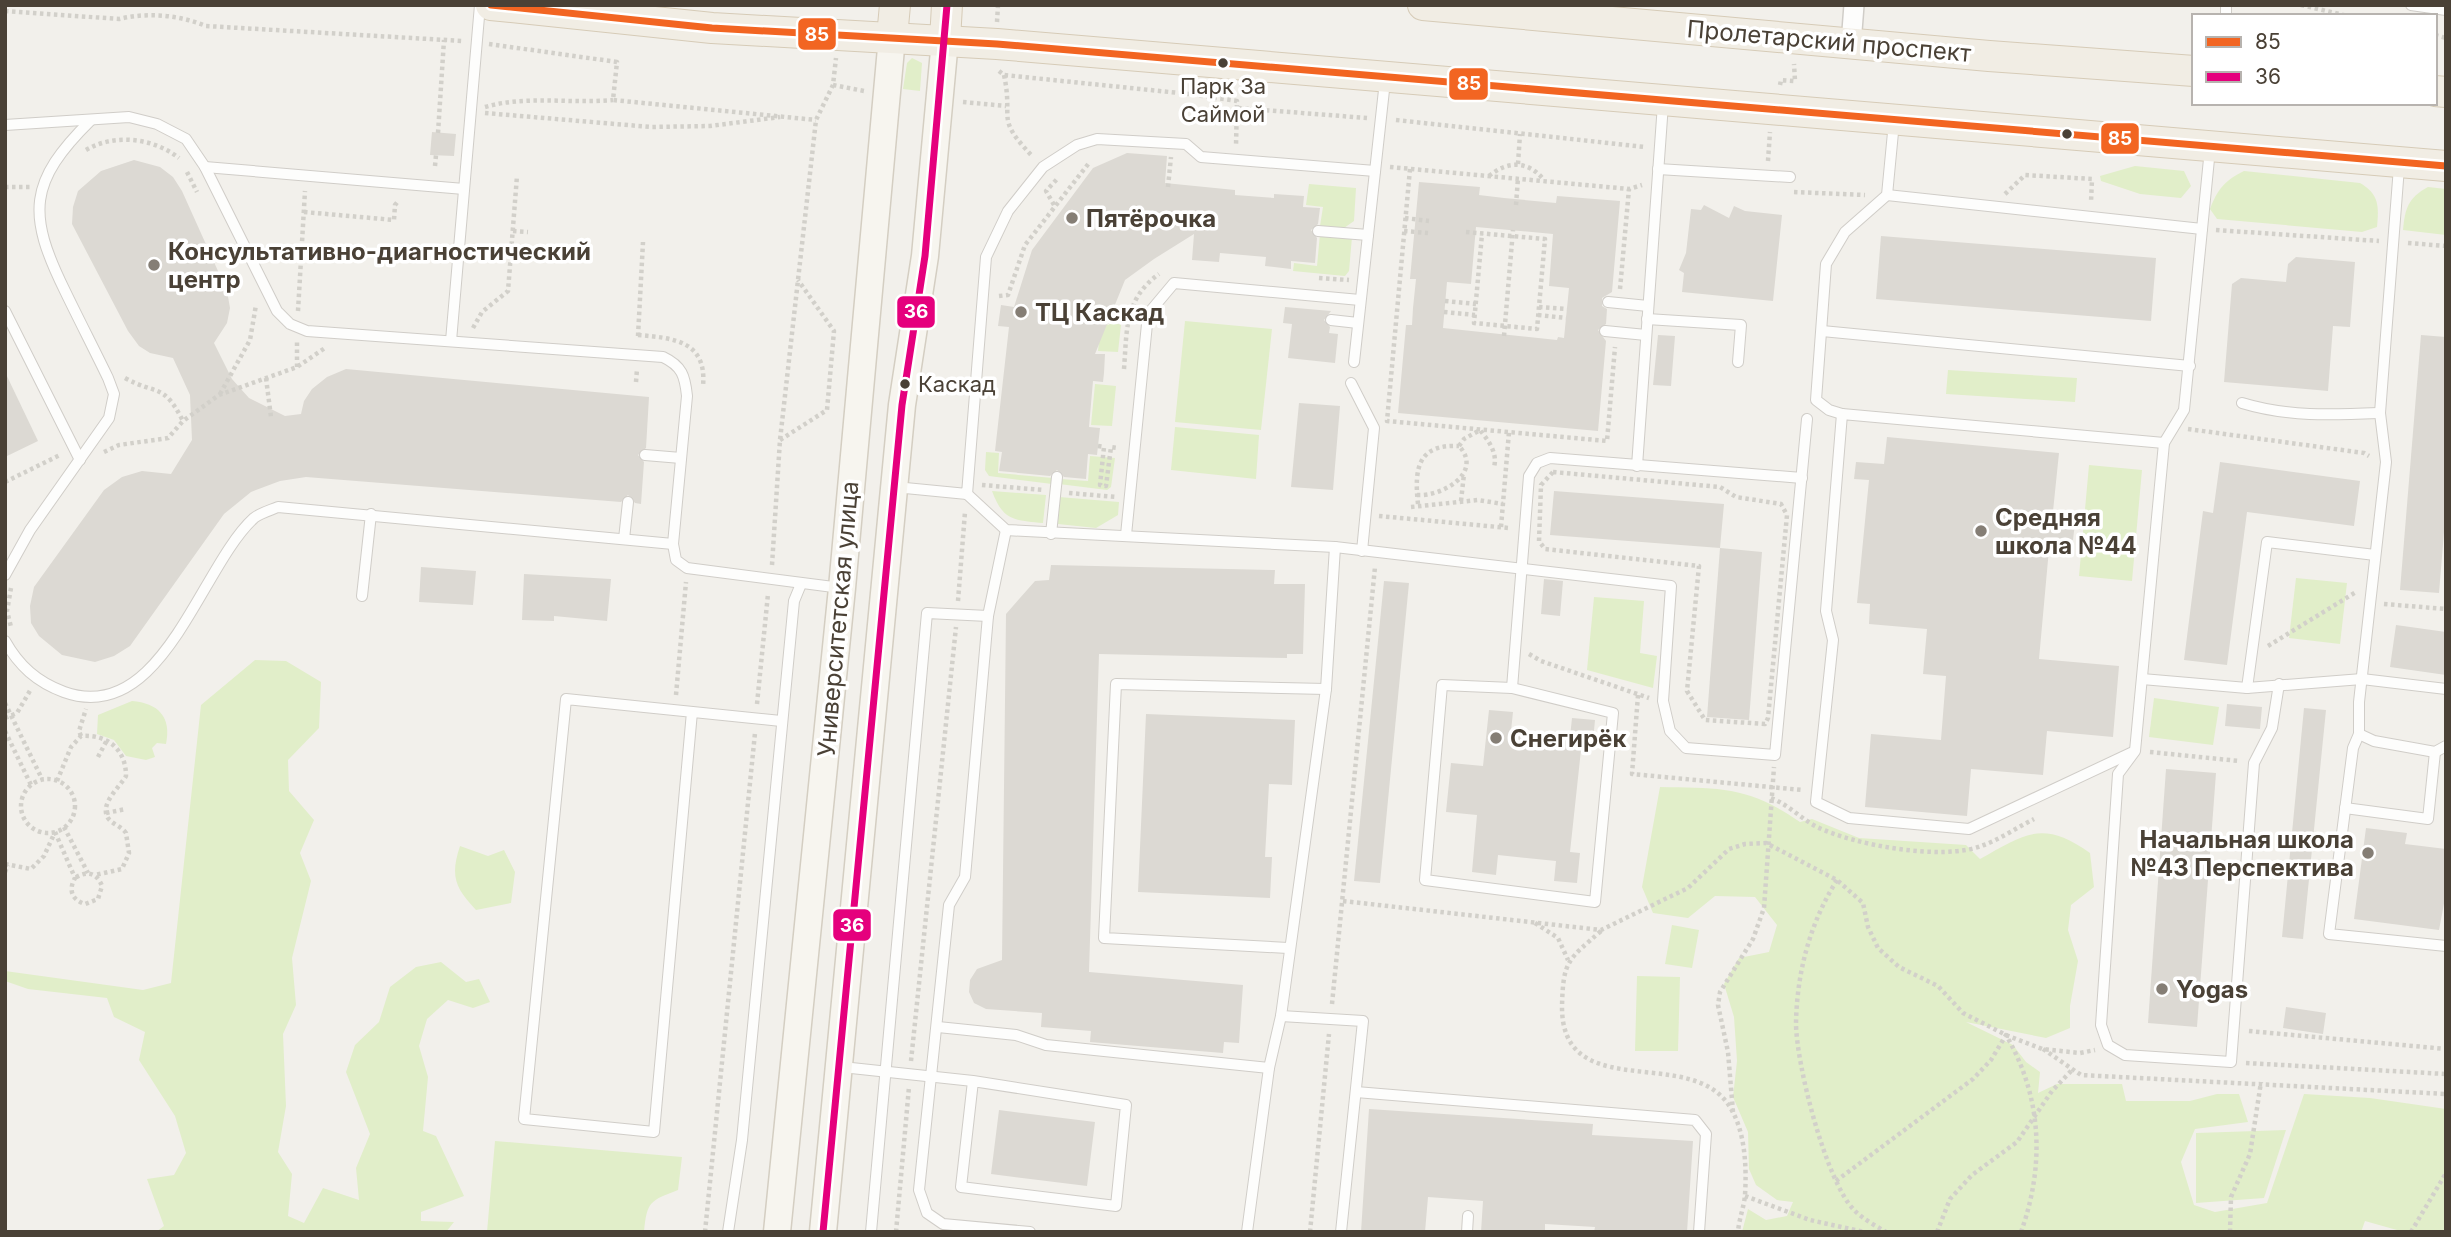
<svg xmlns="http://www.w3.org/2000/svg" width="2451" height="1237" font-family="Inter,sans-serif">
<rect width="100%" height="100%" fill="#f2f0eb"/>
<g fill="#e1eec9">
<polygon points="912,58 922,63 920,91 903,89 907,63"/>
<polygon points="2135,166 2184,171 2191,186 2181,198 2140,194 2101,181 2100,176"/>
<path d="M2244 171 2360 183C2379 194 2379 206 2377 227L2362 232 2217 219 2210 209C2217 190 2225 180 2244 171Z"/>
<polygon points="1309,184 1356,188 1354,221 1344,228 1320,226 1323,207 1306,205"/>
<path d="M2428 187 2446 189V235L2403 230C2405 208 2408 198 2428 187Z"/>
<polygon points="1320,234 1352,237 1349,271 1345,276 1293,271 1294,263 1317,266"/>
<polygon points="1111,321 1121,325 1118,352 1098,351 1101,323 1109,325"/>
<polygon points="1185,321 1272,329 1261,430 1175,422"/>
<polygon points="1948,370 2077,378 2075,402 1946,394"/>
<polygon points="1095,384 1116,386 1112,426 1091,425"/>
<polygon points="1175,427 1259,435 1256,479 1171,470"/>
<polygon points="986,452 999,453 998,473 1053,478 1052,484 989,476 985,470"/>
<polygon points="1090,456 1115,458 1111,487 1107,490 1059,484 1060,479 1088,481"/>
<polygon points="2089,465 2142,470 2132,581 2079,576"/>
<path d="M992 491 1046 495 1043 523C1014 520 1003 521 992 491Z"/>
<polygon points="1059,497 1119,502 1118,515 1096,528 1058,524"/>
<polygon points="2296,578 2347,583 2340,644 2289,638"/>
<polygon points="1594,597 1644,601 1640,653 1657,656 1653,688 1587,670"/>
<polygon points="255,660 286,661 321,682 319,728 288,760 289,791 314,820 300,853 311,881 292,958 296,1005 283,1034 286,1106 278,1152 292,1174 288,1216 304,1223 323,1188 359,1200 356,1168 370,1134 346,1072 355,1045 379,1022 390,987 416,967 441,962 466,982 479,979 490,1002 473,1008 448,1000 427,1019 419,1046 428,1077 423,1131 436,1136 464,1196 421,1212 421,1221 454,1222 446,1232 156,1232 164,1226 147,1179 174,1175 186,1153 175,1116 139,1060 145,1032 114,1017 107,998 28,989 5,981 5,971 143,990 171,983 201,705"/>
<polygon points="2154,698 2219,707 2213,745 2149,737"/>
<path d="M132 701C158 703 172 717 166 744L157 743 152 748 155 757 146 760 126 756 114 740 97 734 98 715Z"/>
<path d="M1660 787C1720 788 1748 786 1800 822L1812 819 1859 838 1966 845 1980 859C2026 833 2043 820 2090 853L2094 887 2071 905 2068 930 2078 961 2070 1006V1028L2046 1038 1966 1022 2013 1045 2026 1062 2040 1072 2038 1093 2057 1084H2122L2126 1101H2190L2217 1094H2239L2248 1122 2195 1129 2181 1162 2194 1205 2215 1212 2267 1203 2304 1094 2370 1098 2446 1109V1232H2404L2365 1221 2361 1232H1742L1748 1209 1766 1220 1787 1216 1793 1202 1777 1200 1756 1185 1749 1169 1748 1132 1733 1097 1737 1061 1734 1017 1724 984 1739 958 1769 952 1777 925 1755 897 1715 896 1688 918 1653 913 1642 887Z"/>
<path d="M460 846 488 856 504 850 515 872 511 903 476 910C455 888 450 876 460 846Z"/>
<polygon points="1672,925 1699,930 1692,968 1665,964"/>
<polygon points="1637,976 1680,977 1678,1051 1635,1051"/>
<polygon points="2286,1130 2264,1198 2196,1203 2196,1133"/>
<path d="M495 1141 682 1157 678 1190C650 1201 647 1201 644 1232H487Z"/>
</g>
<g fill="#dcd9d3" fill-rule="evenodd">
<polygon points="432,132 456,134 454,156 430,155"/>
<polygon points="1127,153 1167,156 1165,183 1235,190 1235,195 1274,198 1274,194 1304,196 1303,207 1320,208 1318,224 1311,230 1317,238 1315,263 1291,261 1291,269 1265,266 1266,257 1220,253 1219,262 1192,260 1194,234 1154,259 1125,280 1095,354 1105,354 1104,373 1103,382 1093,381 1089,427 1100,428 1097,455 1088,454 1086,479 1064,477 1057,470 1050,476 999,471 1002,452 995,451 1009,327 998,326 1001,305 1014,307 1032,250 1093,168"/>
<polygon points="134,160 160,167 173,177 182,191 227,291 230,308 227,323 214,343 232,379 249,398 285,416 301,414 304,401 312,389 327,377 346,369 649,397 646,448 638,455 644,462 641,504 635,503 628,495 621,502 306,477 280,481 251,492 224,514 130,646 114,656 95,662 62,655 39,636 31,623 30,606 34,587 104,490 122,477 142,471 171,474 192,440 190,395 173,358 150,353 139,346 128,331 72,224 73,207 78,191 101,171"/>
<path d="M1419 182 1480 187 1479 195 1504 198 1556 203 1557 196 1620 201 1612 292 1602 298V306L1607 309 1606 324 1598 330 1606 341 1598 431 1398 413 1406 325H1412L1413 308 1416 279H1410ZM1476 227 1553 234 1549 286 1569 288 1564 338 1558 337 1557 340 1443 328 1447 282 1471 284Z"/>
<polygon points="1704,205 1729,218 1734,206 1745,211 1782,215 1773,301 1682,292 1684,273 1679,270 1686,253 1691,209 1701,210"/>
<polygon points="1881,236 2156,258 2151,321 1876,299"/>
<polygon points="2296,257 2355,262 2350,327 2333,326 2328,391 2224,382 2232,284 2241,278 2286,282 2288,264"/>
<polygon points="1285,307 1331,311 1324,320 1330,327 1329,333 1338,334 1335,363 1288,358 1292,324 1283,323"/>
<polygon points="1658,335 1675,336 1671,386 1653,385"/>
<polygon points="2421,335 2446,337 2446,508 2439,593 2400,590"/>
<polygon points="5,372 38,441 5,457"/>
<polygon points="1299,403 1340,406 1333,490 1291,487"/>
<polygon points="1887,437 2059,453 2052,521 2075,523 2073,540 2050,538 2039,659 2119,666 2113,737 2047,731 2043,775 1971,769 1967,816 1865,807 1871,734 1941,740 1946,676 1923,674 1927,629 1869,624 1870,604 1857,603 1869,480 1854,479 1856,462 1884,464"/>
<polygon points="2220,462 2360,481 2354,526 2247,512 2227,665 2184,660 2203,511 2213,513"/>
<polygon points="1554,491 1724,504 1720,548 1550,535"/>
<polygon points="1720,548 1762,552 1749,720 1707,717"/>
<polygon points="1051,565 1275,570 1274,584 1305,584 1303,654 1287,654 1287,658 1099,654 1089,972 1243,985 1239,1043 1224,1042 1223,1053 1090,1042 1091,1031 1041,1027 1042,1013 986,1009 974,1003 969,992 970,980 977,969 1002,960 1006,614 1035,581 1049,580"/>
<polygon points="421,567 476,571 473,605 419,602"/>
<polygon points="524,574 611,579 607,621 554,616 554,621 522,620"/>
<polygon points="1544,579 1563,581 1560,616 1541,614"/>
<polygon points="1384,581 1409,583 1380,883 1354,881"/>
<polygon points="2396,625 2446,632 2446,675 2390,667"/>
<polygon points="2227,704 2262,707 2260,729 2225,726"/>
<polygon points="2304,708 2326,710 2303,939 2282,937"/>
<polygon points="1489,710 1513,712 1511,731 1570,737 1572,718 1595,720 1592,751 1581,750 1570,852 1580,853 1577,883 1554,881 1556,861 1498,855 1496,875 1472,872 1477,815 1446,812 1451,763 1483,766"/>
<polygon points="1146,714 1295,720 1292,785 1269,784 1265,857 1272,857 1270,898 1138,892"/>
<polygon points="2166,769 2216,773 2197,1027 2148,1023"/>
<polygon points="2366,828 2407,833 2405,844 2446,849 2446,893 2439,930 2354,919"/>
<polygon points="2286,1007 2326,1013 2323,1034 2283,1028"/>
<polygon points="1369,1109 1593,1124 1592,1135 1693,1141 1687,1232 1594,1232 1595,1227 1545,1224 1545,1232 1481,1232 1483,1201 1428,1197 1425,1232 1361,1232"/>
<polygon points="999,1110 1095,1122 1087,1186 991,1174"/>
</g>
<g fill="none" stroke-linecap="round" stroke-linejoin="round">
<g stroke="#d0cdc8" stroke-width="12">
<g id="service">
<polyline points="2411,5 2446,10"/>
<polyline points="2226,16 2226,5"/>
<path d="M5 125 129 117 157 124 186 139 205 167 277 311 290 324 307 331 663 357C682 366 685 376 687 396L673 544 676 560 687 568 841 588"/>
<polyline points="2210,149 2184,410 2164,443 2135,751 2118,774 2101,1025 2108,1045 2125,1055 2231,1062 2254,763 2272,728 2279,684"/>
<polyline points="205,167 464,189"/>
<polyline points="2399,167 2380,413 2386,462 2359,702 2359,734 2353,748 2329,934 2446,946"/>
<polyline points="1658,169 1790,177"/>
<polyline points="1887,195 2202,229"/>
<polyline points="1318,231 1368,235"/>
<polyline points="1608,302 1648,306"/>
<polyline points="5,311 80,460"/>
<polyline points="1647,319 1741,325 1738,362"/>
<polyline points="1331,320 1358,323"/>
<polyline points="1605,331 1646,335"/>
<polyline points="1822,331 2190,366"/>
<polyline points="451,341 480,5"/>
<polyline points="1354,362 1385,81"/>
<polyline points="1351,383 1374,428 1362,551"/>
<path d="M2242 403C2288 417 2332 415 2380 413"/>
<polyline points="1842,414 1829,410 1816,400 1826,264 1845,232 1887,195 1894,122"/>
<polyline points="645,455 681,458"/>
<polyline points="1637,466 1663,104"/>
<polyline points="895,487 967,494 986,257 1008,211 1043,167 1077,145 1097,139 1186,144 1201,157 1375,171"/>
<polyline points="967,494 1006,530 1335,547 1671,586 1663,701 1670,731 1686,748 1775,755 1807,419"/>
<polyline points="1006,530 988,616 965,877 949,905 919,1190 927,1213 943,1224 1030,1232"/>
<polyline points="1051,534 1057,477"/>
<polyline points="1126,535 1148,314 1174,283 1360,300"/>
<polyline points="624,539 628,502"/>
<path d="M5 575 30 530 109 418 114 394 108 378C94 349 79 320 65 291 27 214 28 182 91 120"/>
<polyline points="362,596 371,514"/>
<path d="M5 641C19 666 37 682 64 692 162 727 200 567 254 518 260 513 271 510 278 507L673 544"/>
<polyline points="2142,679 2247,688 2362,679 2446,689"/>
<polygon points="1442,685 1512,688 1613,713 1595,902 1425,880"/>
<polyline points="1512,688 1529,476 1537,463 1550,458 1802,478"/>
<polyline points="2247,688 2267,542 2375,555"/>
<polyline points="692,712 654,1132 524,1119 566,699 781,721"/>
<polyline points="2359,734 2374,741 2435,752 2446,746"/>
<polyline points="2133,752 1969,829 1849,818 1816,802 1833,640 1826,611 1842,414 2164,443"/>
<polyline points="2345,808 2428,819 2435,752"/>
<polyline points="1288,948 1104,938 1116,684 1326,689"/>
<polyline points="1281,1016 1363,1021 1341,1232"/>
<polyline points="938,1027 1016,1035 1046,1045 1269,1068"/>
<polyline points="842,1067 973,1081 1126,1105 1116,1206 961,1187 973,1081"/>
<polyline points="1356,1092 1695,1120 1706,1134 1699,1232"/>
<polyline points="728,1232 742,1140 794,601 801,584"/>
<polyline points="871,1232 927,613 988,616"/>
<polyline points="1247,1232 1269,1068 1281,1016 1326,689 1335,547"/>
<polyline points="1467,1232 1468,1216"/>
</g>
</g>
<g stroke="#d0cdc8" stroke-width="22">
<polyline id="minor" points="1851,44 1854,5"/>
</g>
<g stroke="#d4cec2" stroke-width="29">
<g id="secondary">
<polyline points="777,1232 842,588 892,37"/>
<polyline points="823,1232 902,405 925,256 945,40"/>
</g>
</g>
<g stroke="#d6cbb7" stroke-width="32">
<g id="primary">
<polyline points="491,5 712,28 997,44 2446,166"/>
<polyline points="1423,5 1989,56 2194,71"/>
<polyline points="892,37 895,5"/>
<polyline points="945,40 947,5"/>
<polyline points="2435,91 2446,92"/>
</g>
</g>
<g stroke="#d2d0ca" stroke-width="4.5" stroke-dasharray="3.5 3.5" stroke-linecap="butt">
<polyline points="2301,5 2348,16"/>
<path d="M5 11 119 19C148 12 179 15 206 26L463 41"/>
<polyline points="997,22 998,5"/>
<polyline points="2435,35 2446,38"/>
<polyline points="489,44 617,62 613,100 816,120"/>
<polyline points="999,71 1004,75 1189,94 1237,101 1236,146"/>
<path d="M1004 75C1014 122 994 116 1033 157"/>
<polyline points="833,85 864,91"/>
<polyline points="1780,85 1781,80 1795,81 1794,64"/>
<polyline points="963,102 1006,106"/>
<path d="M485 107C526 95 570 104 613 100"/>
<polyline points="1238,108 1367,118"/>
<polyline points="485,113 651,127 710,126 780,117"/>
<polyline points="1396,120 1645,147"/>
<polyline points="438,133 444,40"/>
<path d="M86 150C115 133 153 138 179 158"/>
<polyline points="1768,161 1770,132"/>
<polyline points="1518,164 1520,134"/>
<polyline points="435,166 436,155"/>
<polyline points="1390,167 1629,189 1642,185"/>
<polyline points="1410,169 1387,421 1607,441 1615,347"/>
<polyline points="187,172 197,192"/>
<path d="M1489 176C1508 160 1529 161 1544 180"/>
<polyline points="5,187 30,187"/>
<polyline points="1168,187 1171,157"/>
<polyline points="1794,192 1865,195"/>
<polyline points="2005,194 2025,175 2092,179 2091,202"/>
<polyline points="1054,205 1046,191 1058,178"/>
<polyline points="1516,205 1518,178"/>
<polyline points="304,212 394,220 395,205 399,200"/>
<polyline points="1405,218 1429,221"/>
<polyline points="2216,230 2379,241"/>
<polyline points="513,231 528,232"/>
<polyline points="1404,231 1428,233"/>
<polyline points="1466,232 1545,239 1537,329 1474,323 1482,234"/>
<polyline points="2408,243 2446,246"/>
<polyline points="1319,278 1349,280"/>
<polyline points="1620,289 1629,189"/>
<polyline points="999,296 1008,295 1025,245 1089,163"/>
<polyline points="1445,301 1476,304"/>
<polyline points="1539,307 1567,309"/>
<polyline points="298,311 305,191"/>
<polyline points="1444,312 1475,315"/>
<polyline points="1538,315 1566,318"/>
<polyline points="473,328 482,312 508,291 517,176"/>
<path d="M638 335C674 338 707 341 703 386"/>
<polyline points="638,336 643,242"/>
<polyline points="1504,336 1513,230"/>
<polyline points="297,367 297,341"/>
<path d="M1124 369C1127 331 1124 299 1159 274"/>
<path d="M125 378C158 396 163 382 183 421"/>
<polyline points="266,378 271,417"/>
<polyline points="636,382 637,369"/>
<polyline points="220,394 250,340 256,305"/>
<polyline points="2188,429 2364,453 2369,456"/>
<polyline points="780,440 827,410 834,331 798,280"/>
<polyline points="1098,446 1104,447 1100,485 1106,486 1111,447 1118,448"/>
<path d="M1459 446 1464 439 1480 430C1488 440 1498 453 1494 467"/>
<polyline points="104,452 119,445 168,438 183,421 219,395 297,367 325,348"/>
<polygon points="1553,472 1720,487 1736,497 1781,504 1787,515 1768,718 1765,724 1705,720 1687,691 1699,566 1545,549 1539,541 1541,485"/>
<polyline points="5,482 60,455"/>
<polyline points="982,485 1043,490"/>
<polyline points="1069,493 1116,497"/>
<path d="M1417 495C1441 497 1484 473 1459 446"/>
<polyline points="1461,501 1464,474"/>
<path d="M1418 504C1414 468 1418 444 1459 446"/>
<polyline points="1411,507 1478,500 1503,504"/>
<polyline points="1379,516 1509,528"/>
<polyline points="1501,527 1509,432"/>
<polyline points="772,565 780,440 816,120 833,85 836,58"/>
<polyline points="11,588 7,611 11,627"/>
<polyline points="958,601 965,512"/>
<polyline points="2384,604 2446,609"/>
<polyline points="2268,646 2356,592"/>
<polyline points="1529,654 1541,661 1649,698"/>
<polyline points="676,695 686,582"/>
<polyline points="1638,695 1632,774 1802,790"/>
<polyline points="5,703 42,779"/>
<polyline points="757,704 768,594"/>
<polyline points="5,718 17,713 31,689"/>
<polyline points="5,731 31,785"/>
<polyline points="81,736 79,731 86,709"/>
<polyline points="2150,752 2239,761"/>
<polyline points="98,757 107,740"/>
<circle cx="48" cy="806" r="27"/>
<path d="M57 781 71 747 81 736C107 734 126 749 126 776 120 787 99 804 108 818 112 824 121 826 126 833L129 853 122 869 95 875"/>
<path d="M1771 798C1789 805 1800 818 1817 827 1854 845 1942 861 1981 846 1999 840 2016 828 2034 819"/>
<polyline points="106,813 126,809"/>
<polyline points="64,827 88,873"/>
<path d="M55 832 75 878C68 890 72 900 85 904L98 899 102 886C97 873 87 870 75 878"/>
<polyline points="5,864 31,869 44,856 55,832"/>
<polyline points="5,872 8,865"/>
<path d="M1837 880C1810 923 1797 972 1796 1023 1796 1063 1826 1183 1855 1211 1863 1219 1876 1226 1886 1232"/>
<polyline points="1343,901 1601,930 1688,888 1729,849 1745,844 1766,843 1837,880 1863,903 1868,927 1878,948 1899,967 1938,986 1963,1013 2006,1035 2042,1049 2080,1053 2095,1050"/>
<polyline points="1535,923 1558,938 1568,960"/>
<path d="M1601 931C1568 960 1563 960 1562 1007 1562 1098 1672 1053 1719 1094 1745 1117 1747 1163 1745 1195 1744 1207 1739 1219 1738 1232"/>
<polyline points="1332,1004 1375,567"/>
<polyline points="2249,1031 2446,1049"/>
<polyline points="2043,1049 2081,1075 2446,1094"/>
<polyline points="911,1061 956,627"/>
<polyline points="2246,1063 2446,1074"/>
<polyline points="1733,1112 1728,1052 1718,1005 1720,992 1753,939 1764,908 1774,767"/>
<path d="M1836 1181 1973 1079 1991 1060 2006 1035C2042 1097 2045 1165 2021 1232"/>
<polyline points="1745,1196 1810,1220 1864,1232"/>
<polyline points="705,1232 755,733"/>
<polyline points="896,1232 909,1087"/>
<polyline points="1310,1232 1329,1034"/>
<polyline points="1937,1232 1950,1199 1972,1175 2017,1142 2052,1091 2072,1070"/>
<polyline points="2230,1232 2231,1197 2250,1154 2261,1082"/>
<polyline points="2411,1232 2446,1173"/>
</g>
<use href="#service" stroke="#fdfdfc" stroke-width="10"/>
<use href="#minor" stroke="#fdfdfc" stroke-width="19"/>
<use href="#secondary" stroke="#f7f5ef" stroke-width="26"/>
<use href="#primary" stroke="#f1ede4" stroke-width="30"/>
<g stroke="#fff" stroke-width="12">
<polyline id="bus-1" points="491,5 712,28 997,44 2446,166"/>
</g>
<g stroke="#fff" stroke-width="12">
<polyline id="bus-2" points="823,1232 902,405 925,256 947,5"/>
</g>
<use href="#bus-1" stroke="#f26522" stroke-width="7"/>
<use href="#bus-2" stroke="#e5007d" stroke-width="7"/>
</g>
<g fill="#4a4136" stroke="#fff" stroke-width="2.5">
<circle cx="1223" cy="63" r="6"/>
<circle cx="2067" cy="134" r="6"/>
<circle cx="905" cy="384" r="6"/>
</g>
<g fill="#857e75" stroke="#fff" stroke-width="2.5">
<circle cx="1072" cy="218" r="7"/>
<circle cx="154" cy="265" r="7"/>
<circle cx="1021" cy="312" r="7"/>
<circle cx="1981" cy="531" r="7"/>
<circle cx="1496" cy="738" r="7"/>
<circle cx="2368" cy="853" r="7"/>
<circle cx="2162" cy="989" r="7"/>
</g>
<g text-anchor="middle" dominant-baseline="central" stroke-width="7" stroke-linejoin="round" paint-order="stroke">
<g font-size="22" fill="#4a4136" stroke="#fff">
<text x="1223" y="86">Парк За<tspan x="1223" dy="28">Саймой</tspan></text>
<text x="918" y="384" text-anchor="start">Каскад</text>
</g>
<g font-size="24" fill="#4a4136" stroke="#fff">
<text transform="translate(1829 41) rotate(5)">Пролетарский проспект</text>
<text transform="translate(838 619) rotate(-85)">Университетская улица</text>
</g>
<g font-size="24" font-weight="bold" fill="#4a4136" stroke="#fff" text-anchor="start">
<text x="1086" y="218">Пятёрочка</text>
<text x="168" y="251">Консультативно-диагностический<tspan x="168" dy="28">центр</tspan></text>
<text x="1035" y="312">ТЦ Каскад</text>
<text x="1995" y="517">Средняя<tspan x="1995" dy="28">школа №44</tspan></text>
<text x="1510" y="738">Снегирёк</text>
<text x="2354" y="839" text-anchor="end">Начальная школа<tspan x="2354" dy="28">№43 Перспектива</tspan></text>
<text x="2176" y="989">Yogas</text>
</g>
</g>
<g stroke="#fff" stroke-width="2.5">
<rect x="797" y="17" width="40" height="34" rx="7" fill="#f26522"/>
<rect x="1448" y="67" width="41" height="34" rx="7" fill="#f26522"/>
<rect x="2100" y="122" width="40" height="33" rx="7" fill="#f26522"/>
<rect x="896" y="295" width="40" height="34" rx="7" fill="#e5007d"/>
<rect x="832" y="908" width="40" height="34" rx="7" fill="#e5007d"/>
</g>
<g font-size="19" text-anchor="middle" font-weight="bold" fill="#fff">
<text x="817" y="41">85</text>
<text x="1469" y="90">85</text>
<text x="2120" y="145">85</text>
<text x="916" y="318">36</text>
<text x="852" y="932">36</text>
</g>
<rect width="2451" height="1237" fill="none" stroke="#4a4136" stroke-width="14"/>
<rect x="2192" y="14" width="245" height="91" fill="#ffffff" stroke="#b7b3af" stroke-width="2"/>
<rect x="2206" y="37" width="35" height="10" fill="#f26522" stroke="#b7b3af" stroke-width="2"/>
<text x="2255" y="49" font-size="21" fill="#4a4136">85</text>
<rect x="2206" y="72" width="35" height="10" fill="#e5007d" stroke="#b7b3af" stroke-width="2"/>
<text x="2255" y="84" font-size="21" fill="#4a4136">36</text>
</svg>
